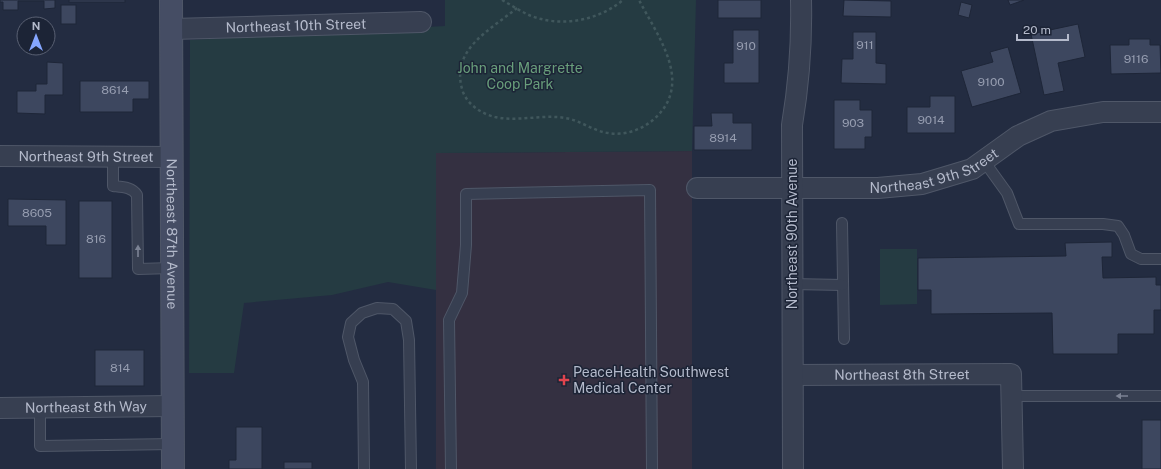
<svg xmlns="http://www.w3.org/2000/svg" width="1161" height="469" font-family="'Public Sans',sans-serif">
<rect width="100%" height="100%" fill="#232c41"/>
<polygon fill="#343041" points="692,151 692,469 436,469 436,153"/>
<g fill="#253b42">
<polygon points="445,0 696,0 692,151 436,153 436,290 388,282 332,295 244,303 234,373 189,373 190,40 445,26"/>
<polygon points="880,249 917,249 917,304 880,305"/>
</g>
<g fill="#3d475f" stroke="#1e2638">
<polygon points="0,0 55,0 55,8 44,9 44,1 18,1 18,10 3,10 3,2 0,2"/>
<rect x="69" y="0" width="56" height="2"/>
<rect x="718" y="0" width="43" height="18"/>
<polygon points="844,0 891,1 891,17 843,16"/>
<polygon points="1008,0 1024,0 1010,5"/>
<polygon points="961,2 972,5 969,18 958,15"/>
<rect x="61" y="5" width="15" height="19"/>
<polygon points="1078,24 1085,57 1058,63 1064,91 1044,95 1031,34"/>
<polygon points="733,30 759,30 759,83 724,83 724,63 733,63"/>
<polygon points="853,32 876,32 876,63 886,64 886,84 841,83 842,59 853,59"/>
<polygon points="1129,39 1150,39 1150,45 1160,45 1161,73 1111,74 1110,45 1129,45"/>
<polygon points="1008,47 1021,93 972,107 961,71 993,62 990,52"/>
<polygon points="47,62 63,63 63,95 45,95 45,114 17,113 17,91 36,91 36,84 47,84"/>
<polygon points="80,81 149,81 149,99 133,99 133,112 80,112"/>
<polygon points="930,96 955,96 955,133 907,133 907,107 930,107"/>
<polygon points="834,100 860,100 860,110 872,110 872,137 865,137 865,149 834,149"/>
<polygon points="711,113 733,113 733,123 752,123 752,150 694,150 694,126 712,126"/>
<polygon points="8,199 66,200 66,245 46,245 46,226 8,226"/>
<rect x="79" y="201" width="33" height="77"/>
<polygon points="1112,242 1112,257 1102,257 1103,278 1156,277 1156,285 1161,285 1161,310 1154,310 1154,334 1118,334 1118,354 1053,354 1052,313 931,314 931,290 918,290 918,258 1066,256 1065,243"/>
<rect x="95" y="350" width="49" height="36"/>
<rect x="1142" y="420" width="19" height="49"/>
<polygon points="236,427 262,427 262,469 229,469 229,460 236,460"/>
<rect x="284" y="462" width="28" height="7"/>
</g>
<g fill="none" stroke-linecap="round" stroke-linejoin="round">
<g stroke="#4f5768" stroke-width="12">
<g id="service">
<path d="M113 156V186C122 187 132 187 137 195L138 269 172 268"/>
<polyline points="984,161 1007,193 1019,224 1103,224 1118,226 1124,235 1131,254 1141,259 1161,259"/>
<polyline points="842,223 844,339"/>
<polyline points="792,284 843,285"/>
<polyline points="1012,396 1161,396"/>
<polyline points="40,408 40,446 173,444"/>
<polyline points="364,469 363,382 354,360 348,337 351,323 362,313 377,308 393,309 406,321 409,340 411,469"/>
<polyline points="451,469 449,320 462,293 466,245 466,194 650,190 652,469"/>
</g>
</g>
<g stroke="#4f5768" stroke-width="22">
<g id="minor">
<path id="s1" d="M172 29 421 22"/>
<path id="s2" d="M0 156 172 157"/>
<path id="s3" d="M697 188H878L922 184 972 169 1018 136 1051 121 1103 112H1161"/>
<path id="s4" d="M793 375 1011 374 1013 469"/>
<path id="s5" d="M0 408 172 406"/>
<path d="M793 469 792 125C799 83 802 42 801 0"/>
</g>
</g>
<g stroke="#4f5768" stroke-width="24">
<g id="secondary">
<path id="s6" d="M171 0 173 469"/>
</g>
</g>
<g stroke="#40575c" stroke-width="2.5" stroke-dasharray="3 3" stroke-linecap="butt">
<path d="M502 0C511 5 520 11 529 15 560 28 598 21 623 0"/>
<path d="M517 8C489 31 449 50 463 92 468 105 482 114 495 117 519 122 542 114 565 118 580 120 593 131 608 133 624 136 641 130 653 120 695 84 658 37 639 0"/>
</g>
<use href="#service" stroke="#373f51" stroke-width="10"/>
<use href="#minor" stroke="#373f51" stroke-width="20"/>
<use href="#secondary" stroke="#454d64" stroke-width="22"/>
</g>
<defs><path id="oneway-solid" d="M-6-.8H1V-3.2L6.5 0L1 3.2V.8H-6Z"/></defs>
<g fill="#7c8394">
<use href="#oneway-solid" transform="translate(138 251) rotate(-90)"/>
<use href="#oneway-solid" transform="translate(1122 396) rotate(180)"/>
</g>
<path fill="#e0444e" stroke="#1c2436" stroke-width="1.5" d="M562 374h4v4h4v4h-4v4h-4v-4h-4v-4h4z"/>
<g text-anchor="middle" dominant-baseline="central" stroke-width="3" stroke-linejoin="round" paint-order="stroke">
<g font-size="12" fill="#969db0">
<text x="865" y="45">911</text>
<text x="746" y="46">910</text>
<text x="1136" y="59">9116</text>
<text x="991" y="82">9100</text>
<text x="115" y="90">8614</text>
<text x="931" y="120">9014</text>
<text x="853" y="123">903</text>
<text x="723" y="138">8914</text>
<text x="37" y="213">8605</text>
<text x="96" y="239">816</text>
<text x="120" y="368">814</text>
</g>
<g font-size="14" fill="#b4bacb" stroke="#1c2436">
<text stroke="none"><textPath href="#s1" startOffset="124">Northeast 10th Street</textPath></text>
<text stroke="none"><textPath href="#s2" startOffset="86">Northeast 9th Street</textPath></text>
<text stroke="none"><textPath href="#s3" startOffset="240">Northeast 9th Street</textPath></text>
<text stroke="none"><textPath href="#s6" startOffset="234">Northeast 87th Avenue</textPath></text>
<text transform="translate(792 234) rotate(-90)">Northeast 90th Avenue</text>
<text stroke="none"><textPath href="#s4" startOffset="109">Northeast 8th Street</textPath></text>
<text stroke="none"><textPath href="#s5" startOffset="86">Northeast 8th Way</textPath></text>
</g>
<g font-size="14" fill="#699e7b" stroke="#1c2436">
<text x="520" y="68">John and Margrette<tspan x="520" dy="16">Coop Park</tspan></text>
</g>
<g font-size="14" fill="#b4bacb" stroke="#1c2436" text-anchor="start">
<text x="573" y="372">PeaceHealth Southwest<tspan x="573" dy="16">Medical Center</tspan></text>
</g>
</g>
<g transform="translate(36 36)"><circle r="19" fill="#1c2436" stroke="#596072"/>
<path d="M0-3L7 15L0 10L-7 15Z" fill="#85a6ff"/>
<text y="-6" font-size="11" font-weight="bold" text-anchor="middle" fill="#b4bacb">N</text>
</g>
<path d="M1017 34v6h51v-6" fill="none" stroke="#b4bacb" stroke-width="2"/>
<text x="1023" y="34" font-size="12" fill="#b4bacb" stroke="#1c2436" stroke-width="3" paint-order="stroke">20 m</text>
</svg>
